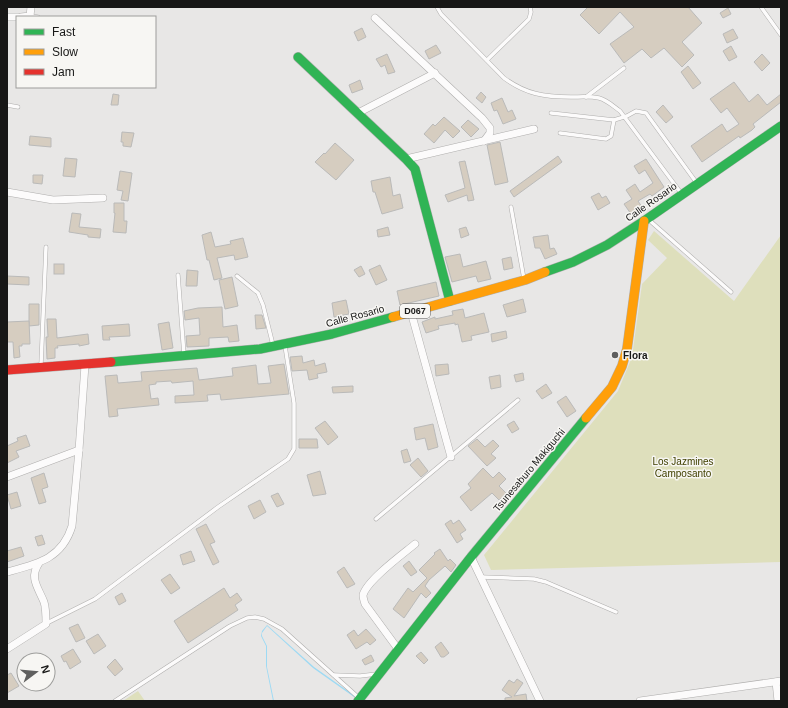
<svg xmlns="http://www.w3.org/2000/svg" width="788" height="708" font-family="Arial,sans-serif">
<rect width="100%" height="100%" fill="#e8e7e6"/>
<g fill="#dedfbc">
<polygon points="654,231 734,301 781,235 781,562 491,570 484,555 618,391 632,357 642,284 667,258 648,240"/>
<polygon points="138,691 145,701 123,701"/>
</g>
<polygon fill="#9ddaf4" points="267,625 314,667 355,696 354,697 313,668 267,626 262,633 262,636 267,646 267,667 274,701 273,701 266,666 266,646 261,636 262,631"/>
<g fill="#d6cdc0" stroke="#babab9">
<polygon points="588,7 688,7 702,23 682,42 694,55 682,67 664,48 651,58 642,49 624,63 610,44 634,27 620,12 599,34 580,15"/>
<polygon points="728,8 731,14 723,18 720,13"/>
<polygon points="362,28 366,37 358,41 354,32"/>
<polygon points="733,29 738,38 727,43 723,34"/>
<polygon points="436,45 441,53 429,59 425,51"/>
<polygon points="731,46 737,57 729,61 723,51"/>
<polygon points="387,54 395,72 388,74 385,65 381,67 376,59"/>
<polygon points="762,54 770,63 762,71 754,62"/>
<polygon points="688,66 701,83 693,89 681,72"/>
<polygon points="360,80 363,89 352,93 349,85"/>
<polygon points="734,82 749,102 758,94 767,105 781,94 781,102 753,124 755,127 752,130 740,138 739,136 702,162 691,146 722,124 727,132 739,124 727,108 721,113 710,99"/>
<polygon points="481,92 486,97 482,103 476,98"/>
<polygon points="113,94 119,95 118,105 111,105"/>
<polygon points="502,98 508,112 512,110 516,119 503,124 497,110 494,111 491,103"/>
<polygon points="663,105 673,117 666,123 656,112"/>
<polygon points="444,117 460,131 453,138 445,130 434,143 424,134 433,124 435,126"/>
<polygon points="468,120 479,129 471,137 461,127"/>
<polygon points="122,132 134,133 131,147 123,146 123,142 121,142"/>
<polygon points="30,136 51,138 51,147 29,145"/>
<polygon points="500,142 508,182 495,185 487,145"/>
<polygon points="335,143 354,160 336,180 315,162 324,153 325,154"/>
<polygon points="558,156 562,162 514,197 510,191"/>
<polygon points="65,158 77,159 75,177 63,176"/>
<polygon points="646,159 664,187 652,196 650,194 638,201 642,207 631,214 624,204 632,199 626,190 635,184 640,192 653,183 645,170 639,174 634,166"/>
<polygon points="465,161 474,200 468,201 467,195 448,202 445,195 465,188 459,162"/>
<polygon points="120,171 132,173 128,201 121,200 123,191 117,190"/>
<polygon points="33,175 43,175 42,184 33,183"/>
<polygon points="390,177 393,196 400,194 403,208 382,214 375,192 373,192 371,181"/>
<polygon points="599,193 602,198 606,196 610,203 598,210 591,197"/>
<polygon points="114,203 124,203 124,221 127,221 126,233 113,232 115,213 114,213"/>
<polygon points="72,213 81,214 79,227 101,229 100,238 88,237 88,235 69,232"/>
<polygon points="388,227 390,235 378,237 377,230"/>
<polygon points="466,227 469,235 461,238 459,229"/>
<polygon points="211,232 215,247 231,244 230,241 243,238 248,257 235,260 234,255 217,258 222,278 214,280 209,260 207,260 202,235"/>
<polygon points="548,235 550,249 554,248 557,254 545,259 540,248 535,248 533,237"/>
<polygon points="460,254 463,267 486,261 491,279 478,282 476,276 452,282 445,257"/>
<polygon points="511,257 513,268 504,270 502,259"/>
<rect x="54" y="264" width="10" height="10"/>
<polygon points="380,265 387,280 376,285 369,270"/>
<polygon points="361,266 365,274 359,277 354,270"/>
<polygon points="187,270 198,271 197,286 186,286"/>
<polygon points="7,276 29,277 29,285 7,284"/>
<polygon points="232,277 238,306 225,309 219,280"/>
<polygon points="436,282 439,296 400,305 397,291"/>
<polygon points="523,299 526,312 507,317 503,305"/>
<polygon points="346,300 349,314 334,317 332,303"/>
<polygon points="29,304 39,304 39,325 29,326"/>
<polygon points="222,307 223,327 237,325 239,341 229,342 228,337 209,338 209,346 187,347 186,336 200,335 199,318 185,320 184,311 198,308"/>
<polygon points="463,309 465,318 484,313 489,332 471,336 472,340 462,342 458,324 455,325 455,323 438,326 439,329 426,333 422,322 435,317 435,319 453,315 452,311"/>
<polygon points="255,315 262,315 266,328 256,329"/>
<polygon points="47,319 56,319 57,338 88,334 89,344 79,346 79,344 57,346 58,348 55,348 55,358 47,359 46,337 48,337"/>
<polygon points="29,321 30,344 22,344 22,346 19,346 20,357 14,358 13,342 7,342 7,322"/>
<polygon points="169,322 173,348 162,350 158,324"/>
<polygon points="129,324 130,336 109,337 110,340 103,340 102,326"/>
<polygon points="506,331 507,338 492,342 491,334"/>
<polygon points="302,356 303,363 314,360 315,366 325,363 327,372 317,374 318,378 309,380 307,370 292,371 290,357"/>
<polygon points="284,364 289,394 221,400 220,394 207,395 208,401 175,403 175,396 194,395 193,381 172,383 171,381 156,382 156,384 149,385 151,399 158,398 159,405 117,409 118,416 109,417 105,376 117,375 118,383 142,381 141,372 197,368 199,380 233,376 232,368 256,365 258,384 271,383 268,366"/>
<polygon points="448,364 449,374 436,376 435,365"/>
<polygon points="523,373 524,380 516,382 514,375"/>
<polygon points="500,375 501,387 491,389 489,377"/>
<polygon points="546,384 552,393 542,399 536,391"/>
<polygon points="353,386 353,392 333,393 332,387"/>
<polygon points="566,396 576,411 567,417 557,402"/>
<polygon points="325,421 338,437 328,445 315,428"/>
<polygon points="514,421 519,429 512,433 507,425"/>
<polygon points="433,424 438,447 428,450 425,438 416,440 414,428"/>
<polygon points="26,435 30,446 16,451 19,457 7,463 7,446 18,441 17,438"/>
<polygon points="299,439 317,439 318,448 299,448"/>
<polygon points="477,439 485,447 493,440 499,446 491,454 496,458 487,466 468,446"/>
<polygon points="407,449 411,461 404,463 401,451"/>
<polygon points="418,458 428,471 421,477 410,465"/>
<polygon points="483,468 493,478 499,472 506,479 499,486 506,493 499,500 492,493 471,511 460,497 471,488 468,484"/>
<polygon points="320,471 326,494 313,496 307,475"/>
<polygon points="44,473 48,487 42,489 46,502 39,504 31,478"/>
<polygon points="17,492 21,506 11,509 7,495"/>
<polygon points="278,493 284,504 277,507 271,496"/>
<polygon points="260,500 266,512 254,519 248,506"/>
<polygon points="451,520 453,524 459,520 466,530 460,534 463,539 457,543 445,524"/>
<polygon points="206,524 215,542 210,544 219,562 213,565 196,529"/>
<polygon points="42,535 45,544 38,546 35,537"/>
<polygon points="21,547 24,556 7,562 7,551"/>
<polygon points="440,549 448,561 450,559 456,565 451,572 445,566 429,580 425,586 431,593 426,598 421,593 404,618 393,609 408,588 413,592 427,578 419,570 435,554 434,553"/>
<polygon points="191,551 195,561 183,565 180,555"/>
<polygon points="409,561 417,572 411,576 403,566"/>
<polygon points="344,567 355,584 347,588 337,572"/>
<polygon points="170,574 180,588 171,594 161,580"/>
<polygon points="224,588 230,598 237,593 242,600 235,605 238,610 188,643 174,621"/>
<polygon points="122,593 126,601 119,605 115,597"/>
<polygon points="78,624 85,638 76,642 69,628"/>
<polygon points="366,629 376,640 370,645 367,642 356,649 347,635 354,630 358,636"/>
<polygon points="98,634 106,646 94,654 86,641"/>
<polygon points="441,642 449,653 444,657 441,657 435,647"/>
<polygon points="73,649 81,662 70,669 66,661 64,662 61,656"/>
<polygon points="421,652 428,660 424,664 416,656"/>
<polygon points="371,655 374,661 365,665 362,660"/>
<polygon points="115,659 123,669 115,676 107,667"/>
<polygon points="11,673 19,686 7,693 7,675"/>
<polygon points="517,679 523,683 514,696 526,694 527,701 505,701 505,698 512,697 502,690 509,680 514,683"/>
</g>
<g fill="none" stroke-linecap="round" stroke-linejoin="round">
<g stroke="#afaead" stroke-width="4.5">
<g id="lane">
<path d="M437 7 441 14 504 78C526 94 544 97 571 97 580 97 590 96 599 98 607 100 613 106 620 111L681 193"/>
<polyline points="761,7 781,35"/>
<polyline points="30,16 38,17"/>
<polyline points="487,60 529,19 531,12 530,7"/>
<polyline points="586,97 624,68"/>
<polyline points="7,105 18,107"/>
<polyline points="551,113 614,120 627,116 636,111 646,113 696,182"/>
<polyline points="560,133 606,139 611,136 614,120"/>
<polyline points="511,207 524,279"/>
<polyline points="649,220 731,292"/>
<polyline points="178,275 184,355"/>
<polyline points="237,276 258,293 263,305 273,345"/>
<polyline points="41,365 46,247"/>
<polyline points="376,519 518,400"/>
<polyline points="481,577 534,579 546,582 616,612"/>
<polyline points="47,623 95,599 218,507 288,459 294,449 294,403 285,346"/>
<polyline points="334,675 360,676 377,674"/>
<polyline points="115,701 230,626 247,618 255,617 264,619 282,629 359,698"/>
</g>
</g>
<g stroke="#afaead" stroke-width="8">
<g id="street">
<polyline points="7,17 18,17"/>
<polyline points="21,17 30,16 31,7"/>
<polyline points="375,18 482,118 490,128 490,133 484,141"/>
<polyline points="358,113 435,73"/>
<polyline points="406,159 534,129"/>
<polyline points="7,192 53,200 103,198"/>
<polyline points="411,312 451,457"/>
<polyline points="7,477 79,450"/>
<polyline points="471,557 540,701"/>
<path d="M7 572C37 564 62 559 72 526L79 450 85 365"/>
<path d="M7 649 46 624C46 616 46 608 44 602 38 587 29 578 39 563"/>
<path d="M398 649 365 604C364 601 363 598 363 595 367 580 403 554 415 544"/>
<polyline points="776,682 778,701"/>
<polyline points="640,701 781,681"/>
</g>
</g>
<g stroke="#afaead" stroke-width="10">
<g id="fast">
<polyline points="298,57 406,159 415,169 450,301"/>
<polyline points="545,272 573,262 607,245 644,221 781,126"/>
<polyline points="111,362 260,349 332,334 393,317"/>
<polyline points="358,701 471,557 586,418"/>
</g>
</g>
<g stroke="#afaead" stroke-width="10">
<g id="slow">
<polyline points="393,317 525,280 545,272"/>
<polyline points="586,418 612,387 622,366 627,349 644,221"/>
</g>
</g>
<g stroke="#afaead" stroke-width="10">
<polyline id="jam" points="7,370 111,362"/>
</g>
<use href="#lane" stroke="#fcfbfb" stroke-width="3.5"/>
<use href="#street" stroke="#fcfbfb" stroke-width="7"/>
<use href="#fast" stroke="#30b455" stroke-width="9"/>
<use href="#slow" stroke="#ff9f0a" stroke-width="9"/>
<use href="#jam" stroke="#e5322d" stroke-width="9"/>
</g>
<circle fill="#60605f" stroke="#f7f6f3" stroke-width="1.5" cx="615" cy="355" r="4"/>
<g text-anchor="middle" dominant-baseline="central" stroke-width="3" stroke-linejoin="round" paint-order="stroke">
<rect fill="#f7f6f3" stroke="#5a5a58" stroke-width="1" x="400" y="304" width="30" height="14" rx="3"/>
<g font-size="9" font-weight="bold" fill="#171716">
<text x="415" y="311">D067</text>
</g>
<g font-size="10" fill="#171716" stroke="#f7f6f3">
<text transform="translate(651 202) rotate(-35)">Calle Rosario</text>
<text transform="translate(355 316) rotate(-15)">Calle Rosario</text>
<text transform="translate(529 470) rotate(-50)">Tsunesaburo Makiguchi</text>
</g>
<g font-size="10" font-weight="bold" fill="#171716" stroke="#f7f6f3" text-anchor="start">
<text x="623" y="355">Flora</text>
</g>
<g font-size="10" fill="#404001" stroke="#f7f6f3">
<text x="683" y="461">Los Jazmines<tspan x="683" dy="12">Camposanto</tspan></text>
</g>
</g>
<rect width="788" height="708" fill="none" stroke="#171716" stroke-width="16"/>
<rect x="16" y="16" width="140" height="72" fill="#f7f6f3" stroke="#9d9d9b"/>
<rect x="24" y="29" width="20" height="6" fill="#30b455" stroke="#9d9d9b"/>
<text x="52" y="36" font-size="12" fill="#171716">Fast</text>
<rect x="24" y="49" width="20" height="6" fill="#ff9f0a" stroke="#9d9d9b"/>
<text x="52" y="56" font-size="12" fill="#171716">Slow</text>
<rect x="24" y="69" width="20" height="6" fill="#e5322d" stroke="#9d9d9b"/>
<text x="52" y="76" font-size="12" fill="#171716">Jam</text>
<g transform="translate(36 672) rotate(74)"><circle r="19" fill="#f7f6f3" stroke="#9d9d9b"/>
<path d="M0-3L7 15L0 10L-7 15Z" fill="#60605f"/>
<text y="-6" font-size="11" font-weight="bold" text-anchor="middle" fill="#171716">N</text>
</g>
</svg>
